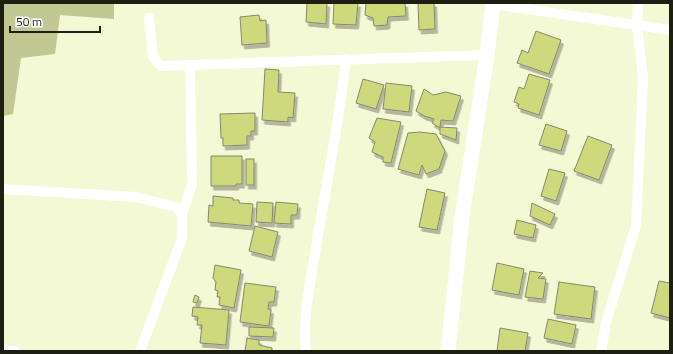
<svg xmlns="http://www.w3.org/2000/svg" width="673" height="354" font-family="'Titillium Web',sans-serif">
<defs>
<filter id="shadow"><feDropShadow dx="2.5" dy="4" stdDeviation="0" flood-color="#0004"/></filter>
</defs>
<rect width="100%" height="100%" fill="#f3f8d5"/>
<polygon fill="#c1c894" points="3,3 114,3 114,19 60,15 55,54 21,58 13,114 3,116"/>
<g fill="#ced87d" stroke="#85896a" filter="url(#shadow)">
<polygon points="307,3 327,3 326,24 306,22"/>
<polygon points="334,3 358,3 356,25 333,24"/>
<polygon points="366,3 405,3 406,16 388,17 387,25 374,26 373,18 365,15"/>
<polygon points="418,3 434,3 435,29 419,30"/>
<polygon points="259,15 260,21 266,20 267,43 242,45 240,17"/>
<polygon points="536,31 561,40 549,74 517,63 522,50 528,53"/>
<polygon points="265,69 279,70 278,92 295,93 293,118 288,117 288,122 262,120"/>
<polygon points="529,74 550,80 539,115 518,108 519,104 514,102 519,87 524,89"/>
<polygon points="363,79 384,85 376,109 356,103"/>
<polygon points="386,83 412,86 409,112 383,109"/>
<polygon points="424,89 433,95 446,92 461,96 453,121 441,120 440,127 438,127 432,123 434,119 424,116 416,111"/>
<polygon points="255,113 255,131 251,131 251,136 247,136 247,145 223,146 223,138 221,138 220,114"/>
<polygon points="377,118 401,122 391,163 383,162 383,157 372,152 375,142 369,138"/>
<polygon points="546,124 567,131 561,151 539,145"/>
<polygon points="440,127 457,128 456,140 440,134"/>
<polygon points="420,132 436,134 445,151 439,169 426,174 422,165 419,175 398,169 408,133"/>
<polygon points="588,136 612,145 599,180 574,171"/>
<polygon points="211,156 242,156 242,184 236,184 236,186 211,186"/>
<rect x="246" y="159" width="8" height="26"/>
<polygon points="549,169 565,173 556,201 541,196"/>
<polygon points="427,189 445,193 437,230 419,227"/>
<polygon points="213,196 233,198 233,200 239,200 239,203 253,204 251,226 208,222 209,205 213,206"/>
<polygon points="257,202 273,203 272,223 256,222"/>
<polygon points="276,202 298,204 297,215 291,215 291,224 274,223"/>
<polygon points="532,203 555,214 550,225 530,216"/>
<polygon points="517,220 536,225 533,238 514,234"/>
<polygon points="255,226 278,232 272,257 249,251"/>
<polygon points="497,263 524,269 519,295 492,290"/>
<polygon points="215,265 241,270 234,308 219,305 220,297 217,297 218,291 215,290 216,282 213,278"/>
<polygon points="530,271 543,273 538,278 546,279 543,299 525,297"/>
<polygon points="659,281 670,283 670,318 651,313"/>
<polygon points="559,282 595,287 591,319 554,314"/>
<polygon points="245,283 276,287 274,302 269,302 268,309 271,310 269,326 240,322"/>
<polygon points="195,295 199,297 197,303 193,302"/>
<polygon points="193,307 229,310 226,345 200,343 202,325 197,325 198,317 192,316"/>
<polygon points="548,319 576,325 572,344 544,338"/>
<polygon points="249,327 274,328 273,337 249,336"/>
<polygon points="500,328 528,333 525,351 497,351"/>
<polygon points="247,338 259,340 259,345 272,348 272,351 245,351"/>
</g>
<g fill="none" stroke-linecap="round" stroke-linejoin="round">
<g stroke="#fff" stroke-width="10">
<polyline points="493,4 670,30"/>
<polyline points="149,18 153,57 161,66 487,55"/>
<polyline points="3,189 136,197 176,207 182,214 182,238 140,351"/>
<polyline points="182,214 192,184 190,65"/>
<polyline points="3,350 15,351"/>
<path d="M306 351C302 319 310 286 315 254 325 189 339 125 346 59"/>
<polyline points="601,351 606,323 636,225 643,78 637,25 638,3"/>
</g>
<polyline stroke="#fff" stroke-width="15" points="448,351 462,217 487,55 493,3"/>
</g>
<rect width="673" height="354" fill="none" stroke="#1d1f12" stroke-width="8"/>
<path d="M10 26v6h90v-6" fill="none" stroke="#1d1f12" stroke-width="2"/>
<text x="16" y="26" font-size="12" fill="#1d1f12" stroke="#ffffff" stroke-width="3" paint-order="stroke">50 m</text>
</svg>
